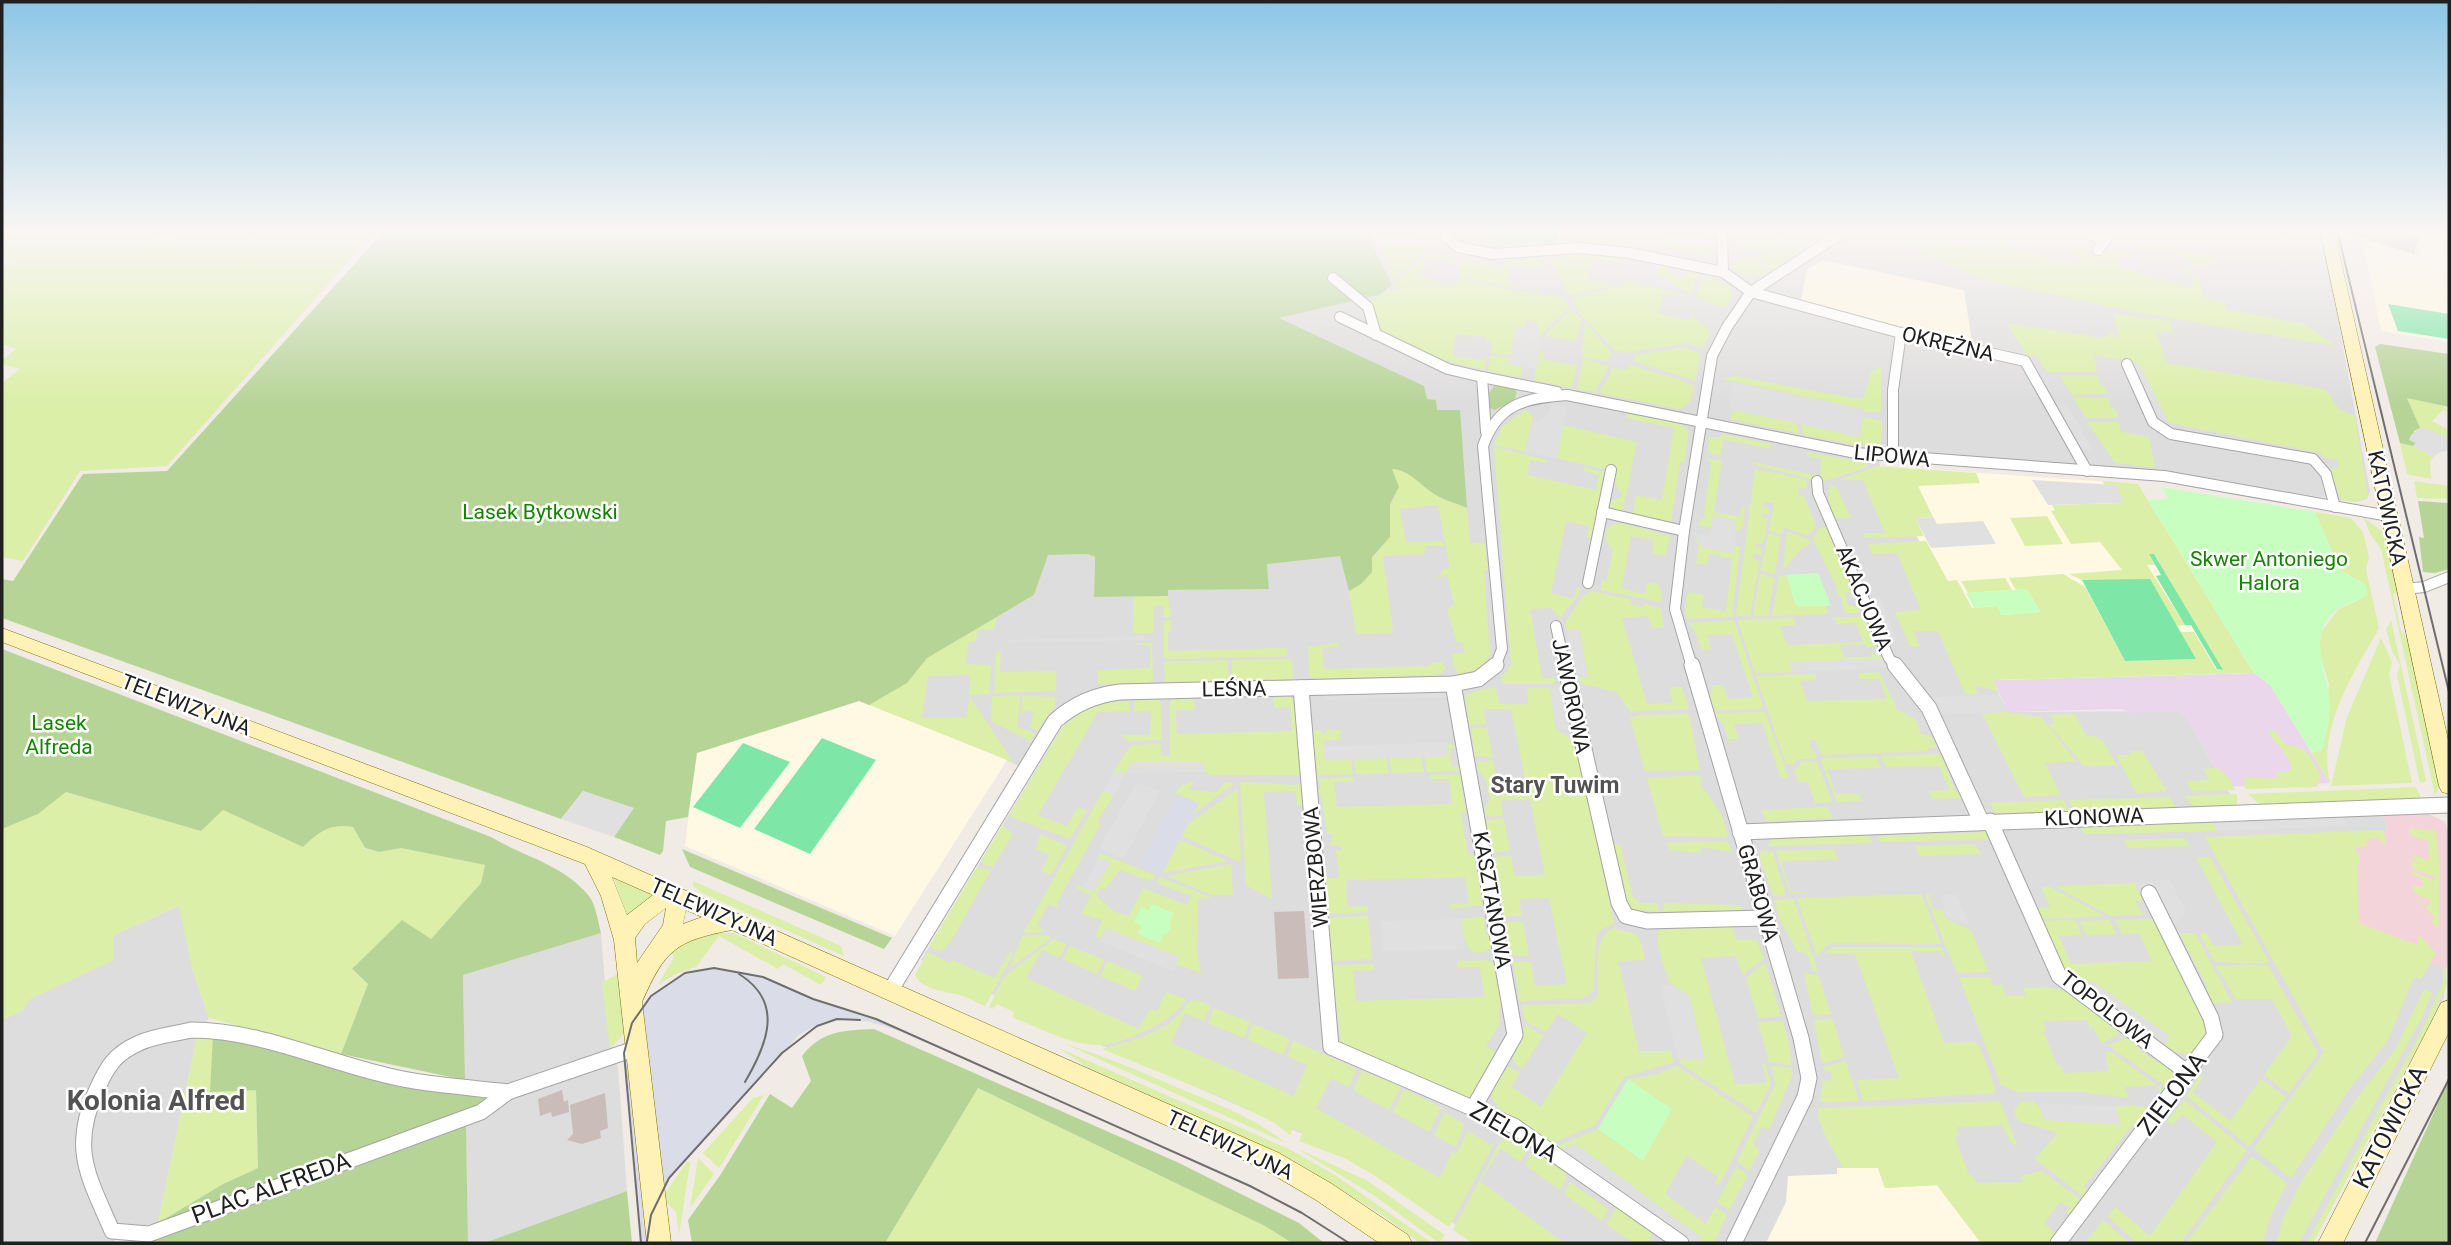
<svg xmlns="http://www.w3.org/2000/svg" width="2451" height="1245" font-family="Roboto,sans-serif">
<rect width="100%" height="100%" fill="#f1ebe6"/>
<g fill="#dedddd">
<polygon points="1372,230 2321,230 2370,491 2367,499 2356,502 2230,484 1878,451 1880,466 2008,712 2177,711 2185,715 2243,817 2381,813 2386,821 2387,832 2351,833 2436,963 2446,969 2444,997 2312,1243 1483,1243 1389,1180 1307,1136 1057,1026 921,960 1059,732 1088,692 1020,766 869,705 907,683 927,658 1034,595 1047,555 1087,554 1095,557 1094,597 1167,596 1168,590 1269,588 1267,564 1278,318 1379,295 1391,285 1369,238"/>
<polygon points="180,905 192,968 209,1018 197,1037 158,1223 119,1229 114,1243 2,1243 2,1020 23,1010 23,1002 114,935"/>
<polygon points="601,933 610,1049 618,1067 627,1191 484,1243 468,1243 463,975"/>
</g>
<polygon fill="#f3d4da" points="2425,812 2445,822 2449,834 2449,958 2446,969 2351,932 2350,833 2387,832 2386,821 2381,813"/>
<polygon fill="#ead7eb" points="2254,673 2270,685 2330,783 2226,787 2185,715 2177,711 2130,713 2122,709 2008,712 1993,680"/>
<g fill="#fff8e2">
<polygon points="2419,230 2449,230 2449,342 2381,331 2362,237 2420,255"/>
<polygon points="1823,260 1964,290 1972,342 1894,325 1801,300 1807,270"/>
<polygon points="1880,466 2138,484 2254,673 1993,680"/>
<polygon points="859,700 1007,760 895,936 685,846 696,753"/>
<polygon points="1837,1168 1878,1168 1885,1188 1937,1185 1981,1243 1766,1243 1786,1202 1788,1176 1837,1174"/>
</g>
<g fill="#dbefa8">
<polygon points="2,230 159,230 156,243 218,230 368,230 370,237 167,466 80,471 23,561 2,557 2,383 20,369 2,364 2,360 16,349 2,344 2,267 11,260 2,257"/>
<polygon points="1467,230 1495,230 1495,239 1538,242 1541,247 1512,249 1488,247 1489,244 1468,238 1466,243 1458,238"/>
<path d="M1576 230H1610V238L1643 244C1632 250 1588 243 1571 243Z"/>
<polygon points="1654,230 1670,230 1667,239 1703,247 1704,244 1711,243 1713,257 1662,247 1653,240"/>
<polygon points="1772,230 1815,230 1823,237 1808,249 1753,253 1738,236 1744,232 1743,234 1772,240"/>
<path d="M1872 230H1924L1941 239 1974 249 1978 230H2014L2019 232 2017 238 2008 235 2005 247 2079 266 2081 255 2066 251 2067 245 2085 250 2088 256 2095 257 2094 252 2101 254 2116 250 2131 254V259L2120 256 2118 267 2192 287 2194 276 2183 272 2184 268C2199 273 2201 280 2203 296L2225 302 2226 309 2304 324 2337 346 2130 311 1981 279Z"/>
<polygon points="2115,237 2213,257 2214,263 2197,266 2184,261 2184,257 2128,242 2127,245 2118,244 2112,239"/>
<polygon points="1382,241 1416,247 1418,242 1424,243 1422,247 1425,252 1393,282"/>
<polygon points="1804,251 1771,272 1756,256"/>
<polygon points="1429,253 1457,259 1456,263 1427,258 1421,278 1449,283 1454,278 1453,284 1391,288"/>
<polygon points="1588,254 1621,257 1620,263 1591,259 1589,264 1591,265 1589,279 1617,285 1573,295 1568,294 1550,258"/>
<polygon points="1753,256 1768,273 1748,278 1731,267 1731,263 1739,264 1739,258"/>
<polygon points="1544,258 1541,270 1511,265 1509,269 1511,270 1506,284 1535,290 1541,286 1536,292 1458,277 1462,260 1503,268 1506,261"/>
<polygon points="1658,265 1667,268 1666,272 1684,278 1687,271 1698,272 1692,295 1659,275"/>
<polygon points="1703,275 1730,286 1732,299 1725,308 1696,297"/>
<polygon points="1460,279 1521,292 1564,297 1569,308 1538,338 1537,322 1526,320 1524,327 1517,326 1510,356 1491,353 1492,342 1486,341 1486,337 1455,334 1453,356 1483,360 1487,354 1484,370 1440,359 1379,329 1369,303 1391,290 1416,286 1454,286"/>
<polygon points="1627,280 1692,297 1662,294 1659,314 1690,320 1692,315 1710,332 1702,348 1688,343 1630,352 1616,351 1580,314 1572,299 1622,285"/>
<polygon points="1570,310 1582,319 1576,341 1545,336"/>
<polygon points="2114,314 2170,321 2173,332 2156,331 2167,363 2325,389 2339,409 2355,416 2368,497 2354,502 2341,499 2330,469 2337,468 2339,464 2337,460 2322,457 2321,453 2169,423 2137,362 2094,355 2097,372 2047,372 2037,356 2028,356 2006,323 2102,338 2112,333 2119,340"/>
<polygon points="1585,322 1611,352 1612,355 1606,361 1582,357"/>
<polygon points="1684,347 1701,354 1695,381 1634,361 1635,355"/>
<polygon points="1539,352 1545,353 1544,360 1577,365 1572,388 1534,380"/>
<polygon points="1490,355 1509,358 1508,364 1522,366 1521,377 1488,371"/>
<polygon points="1583,359 1609,366 1595,392 1577,389"/>
<polygon points="1630,365 1678,379 1694,386 1690,402 1680,409 1599,393 1613,368 1625,370"/>
<polygon points="1877,367 1881,367 1881,412 1863,412 1864,409 1722,379 1735,376 1858,399 1864,397 1871,372"/>
<polygon points="2060,376 2098,376 2099,385 2105,386 2107,394 2072,395"/>
<polygon points="2407,397 2442,406 2449,411 2443,410 2432,421 2449,430 2449,438 2418,427"/>
<polygon points="2073,398 2108,398 2110,408 2116,409 2118,418 2086,418"/>
<polygon points="1526,409 1533,417 1525,451 1538,454 1494,445 1502,427"/>
<polygon points="1733,410 1796,423 1801,434 1730,419"/>
<polygon points="1627,413 1680,424 1689,431 1684,463 1680,462 1671,524 1632,515 1636,495 1662,500 1674,428 1626,418"/>
<polygon points="1863,417 1882,421 1881,442 1877,445 1853,444 1804,435 1801,424 1859,437"/>
<polygon points="2087,422 2119,422 2121,432 2149,437 2155,468 2115,463"/>
<polygon points="1563,425 1637,442 1622,516 1610,507 1611,501 1623,496 1607,470 1545,455 1557,457"/>
<polygon points="1722,434 1771,444 1771,449 1723,439 1721,455 1708,452 1709,437 1721,437"/>
<polygon points="2400,443 2413,446 2434,457 2430,461 2431,479 2407,474"/>
<path d="M1494 447 1547 460V463L1530 460 1527 475 1596 490 1599 475 1583 471 1584 468 1604 472 1592 538 1587 537 1589 526 1566 521 1551 593 1574 599 1577 588H1580C1577 605 1565 604 1561 619L1551 608 1530 609 1542 678H1556L1553 684H1504L1500 680 1511 665Z"/>
<polygon points="1807,452 1867,463 1868,467 1821,482 1752,464 1752,462 1820,476 1821,459 1807,456"/>
<polygon points="1706,458 1722,461 1714,512 1740,517 1741,507 1745,507 1743,526 1739,531 1735,531 1736,521 1714,515 1712,528 1698,525 1701,519 1706,518 1704,514 1711,464"/>
<polygon points="1877,466 1976,473 1980,483 1918,486 1933,517 1915,518 1924,536 1865,538 1862,533 1885,533 1863,480 1840,480"/>
<path d="M1392 469C1411 470 1425 487 1441 498 1448 502 1459 504 1467 508L1470 543H1485L1488 570H1484L1490 655 1481 669 1459 674 1454 667 1451 654 1465 652 1463 643H1457L1447 609 1454 605 1447 574 1438 579 1443 569 1450 568 1438 505 1400 509 1406 542 1443 541 1444 546H1426L1424 554 1383 556 1393 630 1391 633 1356 634 1349 591 1360 585 1372 572V557C1398 536 1379 516 1396 495Z"/>
<polygon points="1755,469 1807,480 1806,489 1799,487 1798,495 1804,496 1816,526 1808,536 1784,527 1782,534 1769,531 1774,503 1764,502 1763,507 1770,509 1769,514 1762,513 1762,517 1768,519 1763,544 1756,543 1755,547 1762,549 1761,555 1754,554 1753,559 1760,560 1750,616 1736,616"/>
<polygon points="2103,481 2138,484 2254,673 1993,680 1998,691 1975,686 1978,694 1965,694 1938,631 1914,631 1919,647 1910,646 1895,612 1921,610 1897,553 1872,554 1868,544 1926,541 1948,581 1957,580 1972,608 1997,606 2002,615 2040,612 2027,589 2016,590 2009,578 2063,574 2085,587 2125,661 2195,659 2180,632 2194,632 2216,669 2222,670 2154,554 2149,554 2155,565 2147,565 2185,625 2176,626 2150,580 2082,580 2069,574 2122,570 2100,542 2071,544 2051,511 2055,510 2052,505 2122,503 2117,485 2104,485"/>
<polygon points="2414,481 2449,486 2449,499 2417,498"/>
<polygon points="1830,485 1836,486 1851,518 1832,518 1828,495"/>
<path d="M2315 512 2351 518 2363 532 2369 557 2366 570 2379 628C2353 674 2317 728 2330 783L2312 753 2322 750 2329 684 2319 651 2321 632 2339 609 2359 600 2365 584 2340 570Z"/>
<polygon points="2047,516 2063,544 2025,546 2010,518"/>
<polygon points="2364,518 2384,532 2397,593 2393,594 2401,631 2407,637 2440,786 2435,795 2381,549 2370,534"/>
<polygon points="1618,522 1670,536 1665,556 1652,553 1654,540 1631,536 1622,588 1645,594 1647,582 1658,584 1662,593 1661,602 1601,590 1602,581 1606,582 1613,551 1605,539 1607,529"/>
<polygon points="1820,527 1828,527 1854,585 1850,589 1852,592 1844,593 1849,606 1857,606 1860,613 1845,613 1841,596 1838,596 1836,586 1813,539"/>
<polygon points="1787,531 1810,540 1811,543 1800,550 1783,571"/>
<polygon points="1768,533 1781,537 1775,574 1761,571"/>
<polygon points="1695,539 1698,539 1702,547 1733,553 1734,545 1740,547 1732,617 1688,619 1685,613 1687,594 1690,592 1703,595 1702,607 1726,612 1732,559 1709,553 1707,565 1696,563 1699,545"/>
<polygon points="1760,574 1774,578 1768,616 1753,616"/>
<polygon points="1786,575 1796,606 1826,606 1828,614 1772,616 1779,576"/>
<polygon points="2005,578 2012,590 1968,593 1961,581"/>
<polygon points="1591,591 1631,599 1631,604 1643,607 1644,603 1661,609 1664,628 1652,628 1648,616 1622,618 1647,704 1673,703 1669,687 1682,687 1689,709 1630,711 1616,692 1580,683 1579,677 1588,677 1579,629 1566,629 1565,623 1583,596"/>
<polygon points="1134,596 1168,596 1171,617 1164,618 1164,606 1154,606 1154,633 1133,633"/>
<polygon points="997,617 994,629 978,630 976,641 969,642 965,664 991,665 989,694 969,695 970,675 928,676 922,718 966,717 970,697 1013,762 869,705 907,683 927,658"/>
<polygon points="1834,617 1867,617 1878,645 1868,648 1864,644 1840,645 1844,657 1870,657 1871,654 1876,653 1883,659 1790,662 1793,672 1755,673 1737,620 1794,618 1796,625 1780,626 1787,645 1863,642 1856,623 1837,624"/>
<polygon points="1171,620 1170,631 1168,632 1168,651 1286,648 1288,656 1164,659 1164,621"/>
<polygon points="1734,620 1763,706 1761,709 1715,710 1709,695 1713,691 1711,685 1723,685 1728,699 1753,698 1732,634 1707,635 1711,650 1702,650 1695,631 1688,623"/>
<polygon points="2391,620 2426,780 2425,782 2420,783 2419,779 2397,675 2400,665 2392,651 2386,629"/>
<polygon points="2381,638 2392,662 2389,674 2412,783 2331,786 2347,717"/>
<polygon points="1152,643 1153,680 1149,683 1098,684 1097,670 1150,668 1150,646 1134,644"/>
<polygon points="1338,643 1338,647 1322,648 1324,669 1430,666 1430,663 1442,662 1445,668 1441,674 1436,675 1317,679 1309,676 1308,647"/>
<polygon points="1001,650 1000,672 1056,671 1056,691 994,693 996,653"/>
<polygon points="1292,659 1293,676 1291,679 1232,680 1232,660"/>
<polygon points="1227,660 1229,680 1165,682 1164,662"/>
<polygon points="1879,672 1897,709 1915,719 1921,734 1930,736 1938,747 1928,748 1929,751 1821,755 1816,740 1809,739 1811,749 1814,750 1817,756 1815,759 1798,759 1794,764 1786,764 1756,676 1815,674 1817,680 1800,681 1807,701 1887,699 1879,679 1860,679 1858,673"/>
<polygon points="1496,688 1499,704 1528,704 1527,688 1550,688 1556,729 1577,744 1614,923 1602,929 1596,937 1594,991 1583,998 1520,1001 1513,962 1531,962 1535,986 1567,984 1549,898 1519,899 1522,916 1504,916 1493,857 1511,856 1515,876 1545,875 1530,799 1501,800 1503,816 1486,816 1485,808 1490,799 1486,780 1477,769 1477,762 1493,760 1497,779 1525,778 1511,709 1484,709 1486,724 1469,725 1465,695 1482,689"/>
<polygon points="992,696 1020,696 1017,727 1035,733 1030,741 993,722 991,719"/>
<polygon points="1023,696 1055,697 1055,706 1037,730 1030,728 1034,712 1025,709 1021,717"/>
<polygon points="1273,696 1290,697 1296,702 1302,771 1300,775 1211,775 1204,771 1204,762 1113,773 1131,745 1161,744 1161,756 1170,756 1170,702 1174,699 1194,699 1194,710 1176,710 1177,734 1292,731 1290,707 1274,708"/>
<polygon points="1158,699 1161,703 1162,740 1128,741 1120,735 1150,735 1151,711 1133,711 1135,700"/>
<path d="M1129 701V711L1098 712 1038 815 1067 826 1078 807 1085 810 1086 812 1070 839 1009 816 1062 728C1082 707 1101 702 1129 701Z"/>
<polygon points="1765,712 1789,778 1781,778 1762,723 1734,724 1739,739 1728,739 1724,725 1714,713"/>
<polygon points="2007,712 2041,717 2076,761 2045,763 2061,795 2024,797 1982,713"/>
<polygon points="1689,714 1700,770 1645,771 1630,718 1640,715"/>
<polygon points="2075,714 2086,736 2096,736 2099,740 2103,741 2117,765 2084,766 2049,725 2055,724 2050,715"/>
<polygon points="1471,728 1487,728 1493,757 1475,756"/>
<polygon points="1321,730 1327,736 1326,730 1340,730 1341,739 1323,741 1325,760 1351,759 1353,774 1314,775 1310,731"/>
<path d="M2268 731H2276L2285 745C2309 746 2309 756 2321 775L2317 787 2245 789 2244 777 2279 778 2276 771H2289L2292 768C2287 751 2275 745 2268 731Z"/>
<polygon points="1446,742 1456,747 1449,750 1452,767 1465,767 1465,771 1427,772 1425,757 1448,756"/>
<polygon points="2129,751 2142,751 2167,791 2136,793 2116,755 2131,755"/>
<polygon points="1941,754 1955,790 1966,798 1932,799 1928,791 1950,790 1939,766 1886,767 1881,756"/>
<polygon points="1421,757 1424,772 1392,773 1389,758"/>
<polygon points="1877,757 1881,768 1827,769 1836,794 1859,794 1862,801 1837,802 1821,761 1822,758"/>
<polygon points="1386,758 1389,773 1356,774 1354,759"/>
<polygon points="1802,762 1817,762 1832,802 1815,803 1808,782 1798,782 1794,771"/>
<polygon points="2218,768 2228,777 2235,790 2192,791 2186,781 2209,780 2203,769"/>
<polygon points="1465,774 1467,779 1461,783 1466,812 1461,813 1468,855 1480,855 1482,862 1477,868 1483,905 1450,909 1449,904 1469,903 1465,877 1346,880 1348,907 1367,906 1368,912 1327,914 1323,878 1339,878 1336,850 1341,850 1341,846 1330,845 1333,834 1327,833 1321,795 1315,793 1320,789 1319,781 1315,779 1353,777 1354,781 1334,782 1337,807 1452,804 1449,779 1430,779 1429,775"/>
<polygon points="1699,775 1702,781 1700,782 1702,790 1706,791 1723,818 1728,837 1663,836 1647,778"/>
<polygon points="1195,781 1188,790 1217,792 1225,782 1235,783 1193,814 1199,803 1175,793 1183,785"/>
<polygon points="1240,782 1304,785 1306,806 1297,805 1295,791 1264,792 1272,899 1246,885"/>
<polygon points="2416,787 2421,798 2259,804 2248,794"/>
<polygon points="1237,789 1241,859 1238,861 1182,836 1187,825"/>
<polygon points="1103,791 1114,795 1098,821 1100,825 1057,903 1058,908 1048,904 1037,926 1047,932 1023,933"/>
<path d="M66 792 201 831 223 810 303 847C319 832 330 823 353 827L365 849 379 852 401 848 485 865 481 883 431 939 352 970 368 984 341 1054 209 1018 192 968 179 905 114 935V960L30 999 23 1010 2 1020V829L38 814Z"/>
<polygon points="2237,794 2237,804 2234,805 2194,806 2184,796"/>
<polygon points="2170,797 2175,807 2074,810 2068,800"/>
<polygon points="2064,800 2069,811 1996,813 1990,803"/>
<polygon points="1827,807 1833,818 1766,821 1762,810"/>
<polygon points="1504,819 1510,851 1492,852 1486,820"/>
<polygon points="2211,819 2217,831 2085,834 2080,827"/>
<polygon points="1003,825 1013,834 993,867 982,864 981,861"/>
<polygon points="1985,828 1991,839 1880,842 1878,836 1983,832"/>
<polygon points="2409,828 2434,830 2436,833 2440,869 2438,929 2431,922 2435,919 2425,906 2416,903 2430,906 2430,900 2414,893 2413,885 2423,887 2422,878 2412,875 2412,872 2435,880 2434,876 2412,869 2411,860 2417,861 2411,854 2429,860 2428,841 2410,835"/>
<polygon points="2384,830 2386,845 2378,838 2365,839 2369,846 2356,847 2356,853 2360,855 2360,864 2357,863 2359,923 2418,945 2418,935 2421,936 2436,953 2421,979 2414,977 2388,1040 2350,1088 2291,1178 2254,1149 2324,1052 2205,837"/>
<polygon points="1864,833 1869,834 1872,843 1770,846 1767,844 1771,843 1769,836 1865,836"/>
<polygon points="1040,834 1067,846 1051,875 1041,871 1050,855 1036,849"/>
<polygon points="2185,838 2189,846 2128,848 2124,840"/>
<polygon points="1180,840 1228,861 1162,873"/>
<polygon points="1728,841 1732,852 1701,847 1701,853 1669,850 1667,843"/>
<polygon points="1610,844 1620,844 1633,898 1640,903 1657,903 1659,911 1634,910 1622,898"/>
<polygon points="1975,844 1981,854 1919,856 1915,846"/>
<polygon points="1834,849 1838,859 1781,861 1791,892 1814,893 1790,893 1776,851"/>
<polygon points="1761,851 1773,852 1786,895 1773,896 1760,858"/>
<polygon points="1099,853 1155,875 1153,879 1148,880 1120,870 1105,889 1100,888 1096,896 1115,912 1129,916 1143,888 1187,905 1191,896 1160,884 1157,881 1160,877 1212,898 1198,899 1197,950 1201,973 1176,964 1178,957 1106,928 1101,939 1096,936 1102,920 1081,914 1091,895 1076,888 1077,885 1094,892 1110,862 1098,857"/>
<polygon points="2196,857 2210,857 2269,961 2266,964 2215,962 2199,933 2206,933 2214,946 2243,945"/>
<polygon points="1231,864 1233,895 1212,895 1167,876"/>
<polygon points="977,867 991,870 951,941 942,951 929,947"/>
<polygon points="614,878 655,896 627,917"/>
<polygon points="693,881 841,946 844,956 700,892 693,886"/>
<polygon points="2134,883 2143,901 2135,901 2143,915 2110,916 2055,886"/>
<polygon points="2048,886 2105,916 2040,919 2035,908 2050,907 2041,887"/>
<polygon points="1921,894 1941,944 1830,943 1817,956 1797,898"/>
<polygon points="1935,894 1929,896 1934,910 1943,909 1946,919 1971,930 1989,972 1957,973 1925,895"/>
<polygon points="1794,899 1818,972 1810,970 1812,967 1807,954 1797,951 1780,920 1774,900"/>
<polygon points="1664,903 1740,905 1742,910 1663,911"/>
<polygon points="1368,916 1372,959 1332,961 1328,918"/>
<path d="M1484 916 1486 935H1496L1493 948C1465 963 1464 939 1461 919Z"/>
<path d="M2157 919 2206 1014 2208 1035C2192 1055 2188 1060 2164 1045L2169 1037 2092 981 2085 989 2062 968 2040 921 2075 920 2082 935 2059 936 2071 964 2152 961 2139 933 2122 934 2115 920Z"/>
<polygon points="2110,920 2116,934 2086,935 2079,921"/>
<polygon points="1523,921 1529,956 1510,955 1505,924 1507,922"/>
<path d="M1732 926 1736 940H1757L1764 959 1742 974 1736 956 1701 958 1735 1084 1767 1083 1762 1064 1765 1063 1771 1084 1756 1113 1681 1064 1679 1059H1705L1689 996 1669 982C1665 967 1653 943 1660 928Z"/>
<path d="M1616 927 1617 930C1642 933 1640 937 1645 960L1618 961 1639 1051H1671L1674 1062 1624 1077 1595 1125 1550 1144C1538 1135 1491 1109 1492 1095 1492 1086 1503 1073 1508 1066L1520 1073 1511 1086 1541 1107 1587 1033 1558 1014 1546 1032 1525 1021 1522 1005 1591 1003 1598 996C1599 975 1591 934 1616 927Z"/>
<polygon points="709,933 734,933 826,977 821,985 783,964 778,969 719,936 696,967 676,974 658,985 674,957 671,952 684,942"/>
<polygon points="2179,933 2195,933 2232,1002 2209,1004 2204,994 2207,986"/>
<polygon points="1047,935 1051,938 1010,968 1022,936"/>
<path d="M1054 939 1067 944 1059 958 1042 950 1026 978 1139 1029 1150 1009 1157 1011 1166 992 1186 999C1175 1021 1120 1046 1096 1045 1066 1044 1040 1027 1013 1018L1014 1012 997 1004 993 1009 989 1007 1004 977Z"/>
<polygon points="1070,946 1104,960 1097,974 1063,959"/>
<polygon points="1831,947 1941,947 1945,954 1942,956 1940,951 1911,952 1944,1043 1975,1042 1979,1045 1996,1090 1993,1093 1863,1101 1857,1080 1899,1078 1855,954 1824,954"/>
<path d="M1011 951 1013 954 985 1006C977 1003 968 997 959 995 945 991 922 990 915 975L928 952 950 963 952 960 994 978Z"/>
<polygon points="2443,957 2447,984 2433,1018 2313,1243 2307,1243 2425,1024 2443,982"/>
<path d="M1488 960 1499 966 1507 1005 1499 1009 1500 1023 1486 1046 1499 1055C1490 1069 1483 1090 1466 1098L1347 1048 1341 1041 1331 965 1374 964V970L1353 971 1356 1001 1484 997 1480 967 1458 968 1457 961Z"/>
<polygon points="1108,961 1142,976 1135,991 1100,976"/>
<polygon points="1765,963 1766,965 1781,1016 1758,1018 1746,978"/>
<polygon points="2268,965 2318,1053 2289,1093 2264,1075 2292,1036 2272,999 2236,999 2216,966"/>
<polygon points="1804,972 1819,976 1831,1014 1813,1015"/>
<polygon points="617,974 625,1033 610,1049 602,983"/>
<polygon points="1959,977 1990,977 1994,986 2002,984 2006,996 2026,996 2023,988 2047,987 2070,992 2124,1031 2101,1044 2094,1028 2090,1028 2087,1020 2043,1021 2046,1030 2043,1031 2057,1065 2061,1066 2064,1073 2109,1071 2105,1052 2111,1052 2168,1093 2163,1096 2156,1085 2124,1087 2129,1098 2081,1092 2018,1092 2001,1085"/>
<polygon points="2424,989 2432,993 2422,1017 2299,1243 2276,1243 2284,1217 2301,1182 2357,1098 2395,1050"/>
<path d="M1197 1000 1211 1006 1203 1021 1185 1013 1171 1043 1294 1096 1307 1065 1287 1056 1293 1041 1357 1069 1348 1087 1331 1078 1316 1108 1440 1178 1452 1152 1456 1154 1468 1131 1493 1146 1449 1227 1374 1175 1344 1158 1299 1141 1303 1132 1293 1128 1290 1135 1273 1122 1228 1100 1102 1049C1131 1041 1173 1032 1188 1002Z"/>
<polygon points="1214,1008 1250,1022 1244,1038 1208,1023"/>
<polygon points="1833,1019 1844,1057 1822,1063 1814,1020"/>
<polygon points="1783,1021 1790,1048 1791,1065 1769,1062 1758,1022"/>
<polygon points="1253,1024 1290,1039 1283,1055 1247,1039"/>
<path d="M1525 1024 1543 1036 1522 1069 1513 1061C1514 1049 1523 1038 1525 1024Z"/>
<polygon points="213,1035 256,1090 258,1168 223,1184 158,1223 197,1037"/>
<polygon points="2130,1035 2142,1044 2138,1049 2159,1063 2165,1057 2173,1074 2170,1089 2109,1046"/>
<path d="M1065 1044C1105 1056 1142 1072 1181 1089 1217 1104 1255 1118 1286 1143Z"/>
<polygon points="1059,1048 1289,1149 1335,1175 1432,1243 1420,1243 1382,1215 1293,1160 1087,1067"/>
<polygon points="1846,1061 1859,1101 1820,1102 1823,1080 1831,1081 1831,1071 1824,1070 1824,1067"/>
<polygon points="1677,1066 1753,1117 1720,1184 1715,1183 1718,1177 1687,1155 1665,1194 1706,1224 1715,1207 1727,1215 1714,1243 1699,1243 1702,1238 1576,1144 1558,1150 1555,1147 1598,1129 1643,1160 1672,1109 1628,1079 1654,1075"/>
<polygon points="1772,1066 1792,1068 1792,1076 1769,1130 1762,1126 1753,1144 1760,1150 1750,1170 1737,1162 1775,1085"/>
<polygon points="1362,1071 1401,1086 1389,1110 1353,1090"/>
<polygon points="2201,1075 2203,1077 2193,1092 2230,1121 2261,1079 2286,1097 2249,1146 2186,1096"/>
<polygon points="978,1088 1265,1226 1292,1243 885,1243"/>
<polygon points="1404,1089 1441,1107 1429,1132 1393,1112"/>
<polygon points="764,1095 719,1168 703,1153 753,1098"/>
<polygon points="2184,1100 2247,1150 2181,1243 2138,1243 2108,1217 2115,1207 2150,1236 2217,1142 2182,1114 2173,1125 2167,1121"/>
<path d="M2000 1101 2017 1145H2013L2002 1125 1956 1127 1959 1136 1955 1137 1969 1175 1973 1176 1976 1183 2023 1182 2021 1176 2041 1171 2083 1201 2070 1216 2067 1213 2070 1208 2060 1202 2044 1223 2057 1235 2050 1243H1981L1937 1185 1885 1188 1878 1168H1843C1836 1154 1815 1122 1818 1108Z"/>
<polygon points="2032,1101 2040,1107 2044,1120 2120,1124 2115,1107 2132,1105 2154,1109 2139,1124 2135,1122 2084,1186 2091,1193 2084,1197 2035,1159 2058,1133 2022,1122 2015,1117 2015,1109 2020,1102"/>
<polygon points="1445,1112 1464,1124 1456,1147 1434,1135"/>
<polygon points="1517,1137 1530,1146 1520,1162 1501,1148 1480,1181 1564,1243 1473,1243 1453,1230 1500,1142 1505,1138"/>
<polygon points="1296,1148 1366,1180 1445,1235 1439,1243 1375,1196"/>
<polygon points="1534,1149 1566,1172 1566,1179 1560,1190 1525,1165"/>
<polygon points="2252,1156 2287,1183 2270,1217 2263,1243 2186,1243"/>
<polygon points="698,1158 714,1174 690,1208"/>
<polygon points="688,1161 690,1163 679,1235 676,1212 666,1202 665,1193"/>
<polygon points="1736,1167 1748,1175 1729,1210 1717,1202"/>
<polygon points="1570,1182 1608,1209 1602,1221 1564,1194"/>
<polygon points="1616,1208 1652,1232 1649,1243 1633,1243 1606,1224"/>
<polygon points="2103,1220 2130,1243 2102,1243 2099,1240 2096,1243 2085,1243"/>
</g>
<g fill="#b7d497">
<path d="M391 230H1372L1369 238 1392 285 1379 295 1279 318 1424 386 1427 399 1436 400 1437 410H1460L1467 508C1457 503 1446 501 1436 495 1420 486 1411 470 1392 469L1399 487 1390 504V537L1372 557V572L1361 584 1349 591 1340 556 1267 564 1269 589 1168 590V596L1094 597 1095 557 1087 554 1048 555 1034 595 927 658 907 683 869 705 859 701 697 753 688 817 666 821 663 851 660 855 614 837 633 808 583 791 561 819 2 618V579L13 581 83 474 167 471 378 238Z"/>
<polygon points="2380,344 2449,354 2449,407 2407,398 2420,428 2414,431 2416,443 2413,446 2400,443 2375,347"/>
<polygon points="1505,384 1513,386 1517,393 1514,400 1495,410 1490,408 1488,394 1494,386"/>
<polygon points="2418,501 2449,503 2449,569 2435,573 2423,572 2419,537 2424,538"/>
<path d="M2 649 491 837C524 857 563 864 589 896 596 905 598 922 601 933L463 975 465 1080 341 1054 368 984 352 969 402 920 431 939 481 883 485 865 401 848 379 852 365 848 353 827C330 823 319 832 303 847L223 810 201 831 66 792 38 814 2 829Z"/>
<polygon points="682,849 892,938 884,949 690,867"/>
<path d="M874 1029 1177 1162 1299 1223 1324 1243H1292L1265 1226 978 1088 885 1243H692L688 1220 721 1174 770 1094 792 1108 811 1081 802 1056C821 1031 844 1030 874 1029Z"/>
<polygon points="213,1035 492,1096 473,1110 158,1223 223,1184 258,1168 256,1090 210,1092"/>
<polygon points="2449,1079 2449,1243 2375,1243"/>
<polygon points="466,1126 468,1243 148,1243 163,1232"/>
<polygon points="627,1191 632,1243 484,1243"/>
</g>
<g fill="#c9fec1">
<path d="M2162 487 2315 512 2340 570 2365 584 2368 595C2358 601 2347 603 2338 609 2302 635 2332 678 2330 712 2330 724 2325 738 2322 750L2312 753 2270 685 2254 673 2148 500 2168 499Z"/>
<polygon points="1818,573 1831,606 1796,606 1786,575"/>
<polygon points="2027,589 2040,612 2002,615 1997,606 1974,608 1966,593"/>
<polygon points="1152,904 1174,913 1170,921 1171,930 1164,934 1160,943 1138,934 1142,926 1134,922 1141,907 1148,910"/>
<polygon points="1628,1079 1672,1109 1643,1161 1598,1129"/>
</g>
<g fill="#7ee6a7">
<polygon points="1495,230 1557,230 1558,243 1495,239"/>
<polygon points="2388,304 2449,314 2449,339 2398,331"/>
<polygon points="2149,554 2154,554 2223,670 2217,669 2191,625 2185,625 2156,576 2161,575"/>
<polygon points="2150,579 2196,659 2125,661 2082,580"/>
<polygon points="822,738 876,760 810,854 754,829"/>
<polygon points="743,743 790,762 740,828 693,807"/>
</g>
<g fill="#e0e0e0">
<polygon points="1379,230 1425,230 1417,247 1371,239"/>
<polygon points="1670,230 1707,233 1703,247 1667,240"/>
<polygon points="1516,326 1540,330 1538,338 1542,339 1536,369 1508,364"/>
<polygon points="2128,361 2138,362 2169,423 2158,423"/>
<polygon points="1733,383 1864,409 1860,437 1730,409"/>
<polygon points="2066,403 2076,420 2093,450 2083,450 2056,404"/>
<polygon points="1551,404 1567,407 1557,458 1525,451 1532,423 1538,422 1549,413"/>
<polygon points="2420,428 2426,428 2449,438 2449,450 2438,453 2434,457 2413,446 2416,443 2409,440 2411,435"/>
<polygon points="2032,480 2117,485 2123,503 2048,505"/>
<polygon points="1713,515 1736,521 1733,554 1702,547 1694,532 1710,536"/>
<polygon points="1933,517 1937,524 1983,521 1996,544 1931,548 1915,518"/>
<polygon points="1868,598 1881,598 1896,639 1885,639"/>
<polygon points="1566,629 1579,629 1588,677 1575,677"/>
<polygon points="1144,636 1144,640 1008,643 1008,640"/>
<polygon points="1883,659 1887,668 1793,672 1789,662"/>
<polygon points="1550,688 1563,688 1570,729 1556,729"/>
<polygon points="1442,690 1452,697 1325,700 1324,693"/>
<polygon points="1998,695 2007,712 1940,714 1933,697"/>
<polygon points="1446,742 1448,756 1354,759 1325,760 1323,747"/>
<polygon points="1131,762 1204,762 1204,772 1126,773 1114,795 1103,791 1113,773 1126,773"/>
<polygon points="1136,783 1160,791 1124,859 1099,848"/>
<polygon points="583,791 634,808 614,837 561,819"/>
<polygon points="2342,816 2348,826 2217,831 2211,819"/>
<polygon points="1099,858 1111,862 1094,892 1082,887"/>
<polygon points="2170,880 2186,911 2174,926 2152,916 2134,882"/>
<polygon points="1940,895 1957,895 1969,925 1947,917"/>
<polygon points="1461,919 1465,949 1383,951 1380,921"/>
<polygon points="1106,928 1179,957 1173,971 1100,941"/>
<polygon points="2091,980 2170,1036 2160,1052 2081,995"/>
<polygon points="1660,985 1672,985 1689,995 1705,1060 1678,1059"/>
<polygon points="2039,1103 2115,1107 2121,1124 2044,1120"/>
<polygon points="1576,1144 1702,1238 1699,1243 1689,1243 1558,1150"/>
</g>
<g fill="#dadde8">
<polygon points="1178,795 1199,803 1162,873 1139,864"/>
<polygon points="704,969 723,969 773,980 813,999 855,1011 904,1032 870,1022 843,1018 820,1023 799,1035 669,1178 660,1193 648,1225 646,1243 641,1243 624,1053 638,1012 651,996 678,977"/>
</g>
<g fill="#cabcb9">
<polygon points="2348,230 2395,230 2419,238 2414,254 2347,233"/>
<polygon points="1304,911 1309,978 1278,979 1274,912"/>
<polygon points="562,1090 564,1102 568,1100 569,1112 552,1117 551,1112 540,1116 538,1099"/>
<polygon points="605,1093 608,1128 600,1131 601,1138 582,1144 567,1140 573,1134 570,1105"/>
</g>
<g fill="none" stroke-linecap="round" stroke-linejoin="round">
<g stroke="#a4a4a4" stroke-width="12">
<g id="street-far1">
<polyline points="1448,230 1447,238 1458,247 1493,254 1579,248 1630,253 1723,272 1751,292 1727,327 1712,356 1684,531 1675,609 1692,667"/>
<polyline points="1722,230 1723,272"/>
<polyline points="2080,230 2106,240"/>
<polyline points="2098,250 2111,230"/>
<polyline points="1333,278 1368,307 1376,335"/>
<polyline points="1751,292 1901,333 2025,361 2087,471"/>
<polyline points="1751,292 1846,230"/>
<polyline points="1340,317 1448,369 1482,377 1486,432"/>
<polyline points="2127,364 2153,422 2171,434 2313,459 2326,474 2335,507"/>
<polyline points="1482,377 1557,392"/>
<polyline points="1893,457 1893,390 1901,333"/>
<polyline points="1817,481 1818,493 1889,658 1896,667"/>
<polyline points="1602,512 1684,531"/>
<polyline points="1588,583 1611,470"/>
<polyline points="2405,589 2424,587 2449,577"/>
<polyline points="1556,626 1565,667"/>
<path d="M1495 667 1502 649 1483 446C1498 403 1526 398 1567 395L1856 453 2164 476 2389 516"/>
</g>
</g>
<g stroke="#a4a4a4" stroke-width="17">
<g id="street">
<polyline points="1565,665 1619,903 1626,916 1647,921 1764,918"/>
<polyline points="1692,665 1801,1038 1809,1078 1805,1097 1734,1243"/>
<polyline points="1895,665 1929,708 1981,821"/>
<polyline points="1453,684 1515,1035 1474,1107"/>
<polyline points="1301,688 1331,1047 1514,1126 1681,1243"/>
<polyline points="1990,821 2059,976 2188,1073"/>
<polyline points="1740,832 2449,805"/>
<path d="M890 991 1055 721C1074 704 1094 695 1120 692L1453 684 1478 679 1496 665"/>
<path d="M191 1030C258 1030 321 1060 385 1075 424 1085 468 1087 508 1092L481 1112 149 1234 112 1231C88 1175 70 1149 97 1089 108 1065 115 1054 139 1043 154 1036 175 1034 191 1030Z"/>
<polyline points="508,1092 637,1048"/>
<polyline points="2058,1243 2215,1035 2211,1018 2149,893"/>
</g>
</g>
<g stroke="#7f7000" stroke-width="1">
<g id="secondary">
<polygon points="2320,230 2334,230 2449,744 2449,794 2442,792 2439,786"/>
<path d="M2 628 587 847 1279 1153 1332 1184 1408 1235 1412 1243H1379L1316 1200 1263 1169 732 930C675 941 665 950 642 1002L671 1243H647L614 940 601 896 585 864 2 642ZM612 877 653 895 627 915ZM666 908 663 925 637 963 635 938 645 924ZM686 910 702 917 683 924Z"/>
<polygon points="2449,1000 2449,1032 2343,1243 2318,1243 2441,1003"/>
</g>
</g>
<use href="#street-far1" stroke="#fff" stroke-width="10"/>
<use href="#street" stroke="#fff" stroke-width="15"/>
<use href="#secondary" fill="#fff2b7" fill-rule="evenodd"/>
<g stroke="#6e6e6e" stroke-width="2">
<polyline points="2337,230 2449,692"/>
<path d="M739 974C784 1002 768 1043 745 1082"/>
<polyline points="647,1241 651,1215 669,1178 782,1053 817,1026 837,1019 860,1020"/>
<polyline points="641,1243 624,1053 632,1023 651,996 685,973 714,968 763,977 813,999 876,1019 1250,1186 1302,1213 1349,1243"/>
<polyline points="2365,1243 2449,1079"/>
</g>
</g>
<linearGradient id="sky" x2="0" y2="1"><stop stop-color="#8cc6e6"/><stop offset="0.57" stop-color="#f9f6f4"/><stop offset="1" stop-color="#f9f6f4" stop-opacity="0"/></linearGradient>
<rect width="2451" height="405" fill="url(#sky)"/>
<g text-anchor="middle" dominant-baseline="central" stroke-width="5" stroke-linejoin="round" paint-order="stroke">
<g font-size="21" fill="#202020" stroke="#fff">
<text transform="translate(1948 344) rotate(13)">OKRĘŻNA</text>
<text transform="translate(1892 456) rotate(6)">LIPOWA</text>
<text transform="translate(2387 508) rotate(78)">KATOWICKA</text>
<text transform="translate(1864 598) rotate(67)">AKACJOWA</text>
<text transform="translate(1234 689) rotate(-1)">LEŚNA</text>
<text transform="translate(1571 696) rotate(78)">JAWOROWA</text>
<text transform="translate(186 705) rotate(21)">TELEWIZYJNA</text>
<text transform="translate(2094 817) rotate(-2)">KLONOWA</text>
<text transform="translate(1316 867) rotate(-95)">WIERZBOWA</text>
<text transform="translate(1758 893) rotate(74)">GRABOWA</text>
<text transform="translate(1492 900) rotate(80)">KASZTANOWA</text>
<text transform="translate(714 912) rotate(24)">TELEWIZYJNA</text>
<text transform="translate(2107 1010) rotate(38)">TOPOLOWA</text>
<text transform="translate(1230 1145) rotate(25)">TELEWIZYJNA</text>
</g>
<g font-size="21" fill="#158403" stroke="#fff">
<text x="540" y="512">Lasek Bytkowski</text>
<text x="2269" y="559">Skwer Antoniego<tspan x="2269" dy="24">Halora</tspan></text>
<text x="59" y="723">Lasek<tspan x="59" dy="24">Alfreda</tspan></text>
</g>
<g font-size="23" font-weight="bold" fill="#535353" stroke="#fff">
<text x="1555" y="785">Stary Tuwim</text>
</g>
<g font-size="24" fill="#202020" stroke="#fff">
<text transform="translate(2172 1094) rotate(-53)">ZIELONA</text>
<text transform="translate(2390 1127) rotate(-63)">KATOWICKA</text>
<text transform="translate(1514 1132) rotate(30)">ZIELONA</text>
<text transform="translate(271 1188) rotate(-20)">PLAC ALFREDA</text>
</g>
<g font-size="28" font-weight="bold" fill="#535353" stroke="#fff">
<text x="156" y="1100">Kolonia Alfred</text>
</g>
</g>
<rect width="2451" height="1245" fill="none" stroke="#202020" stroke-width="7"/>
</svg>
